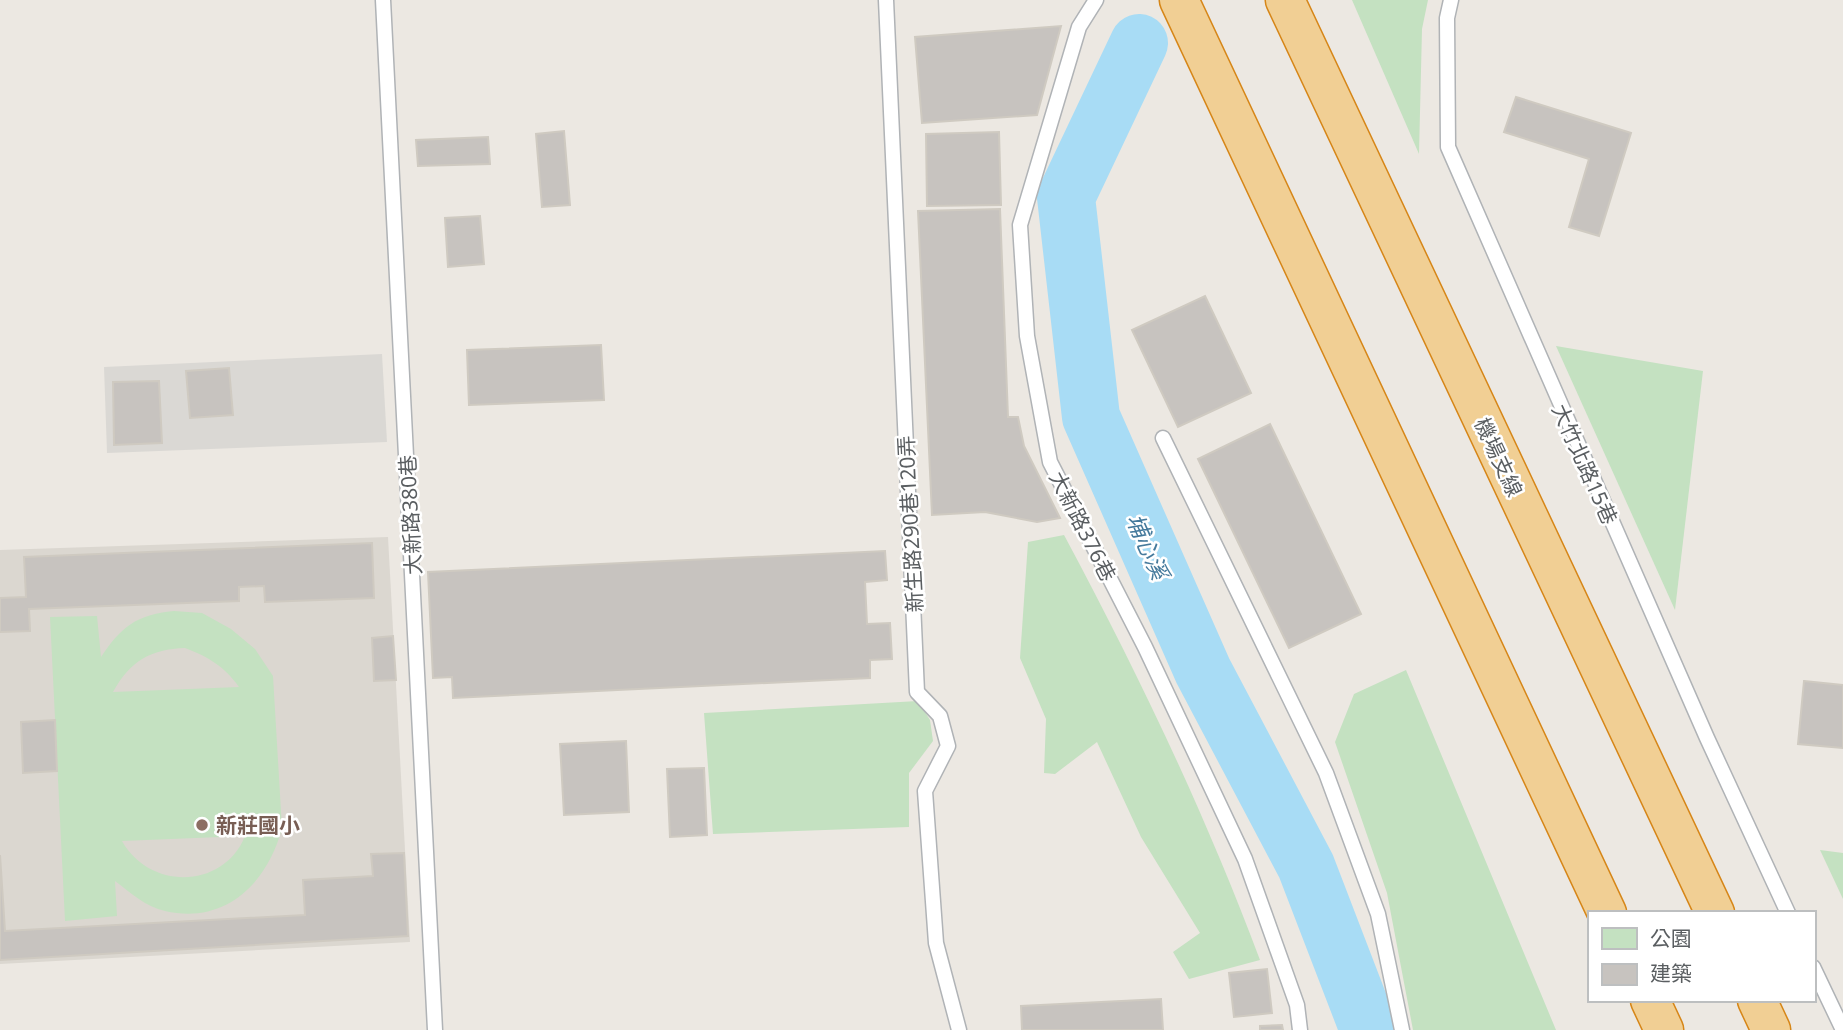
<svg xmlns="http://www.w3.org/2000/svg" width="1843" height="1030" font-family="'Noto Sans','Noto Sans TC',sans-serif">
<rect width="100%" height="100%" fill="#ece8e2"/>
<polygon fill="#dad8d4" points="382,354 387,442 107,453 104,367"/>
<polygon fill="#dbd7d0" points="388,537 410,942 0,964 0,550"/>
<g fill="#c4e1c1" fill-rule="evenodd">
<polygon points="1352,0 1428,0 1422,29 1419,154"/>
<polygon points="1556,346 1703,371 1675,610"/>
<path d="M1064 535C1138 673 1205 813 1260 960L1189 979 1173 952 1200 933 1141 837 1097 742 1055 774 1044 773 1046 719 1020 658 1028 542Z"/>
<path d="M174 611 202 613 231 629 255 649 273 676 282 828C268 882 226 925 165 911 146 907 131 893 115 881L117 916 65 921 50 617 97 616 101 657C122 626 136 615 174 611ZM185 648C209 657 225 667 239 687L113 692C130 661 151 649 185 648ZM245 836C224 889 150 891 122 841Z"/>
<polygon points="1406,670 1556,1030 1413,1030 1387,893 1335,742 1354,694"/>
<polygon points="918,701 930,720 933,741 909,773 909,827 713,834 704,713"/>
<polygon points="1820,850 1843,853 1843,899"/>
</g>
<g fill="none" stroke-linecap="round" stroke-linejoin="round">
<polyline stroke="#a8dcf5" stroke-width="58" points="1139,43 1066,197 1091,417 1203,671 1306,866 1369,1030"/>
</g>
<g fill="#c7c3bf" stroke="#cfcac1" stroke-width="2">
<polygon points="1061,26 1037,115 922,123 915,37"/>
<polygon points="1516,97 1631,133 1599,236 1569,227 1589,159 1504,132"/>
<polygon points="564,131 570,205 542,207 536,134"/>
<polygon points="999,132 1001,205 927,206 926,134"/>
<polygon points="488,137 490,164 418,166 416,140"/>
<polygon points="1000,209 1008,417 1018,417 1024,446 1060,518 1037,522 985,512 932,515 918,211"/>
<polygon points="480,216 484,264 448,267 445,218"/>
<polygon points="1205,296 1251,393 1178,427 1132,330"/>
<polygon points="601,345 604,400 469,405 467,350"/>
<polygon points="229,368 233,415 190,418 186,371"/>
<polygon points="159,381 162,443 114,445 113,382"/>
<polygon points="1270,424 1361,614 1289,648 1198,459"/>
<polygon points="372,543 374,598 265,602 264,586 239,587 239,601 29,609 30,631 0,632 0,598 26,597 24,557"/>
<polygon points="885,551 887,580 865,582 867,624 890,623 892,659 870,660 870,678 453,698 452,677 433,678 428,572"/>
<polygon points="393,636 396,680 374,681 372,638"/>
<polygon points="1804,681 1843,685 1843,748 1798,744"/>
<polygon points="55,720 57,771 23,773 21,722"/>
<polygon points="626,741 629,812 564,815 560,744"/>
<polygon points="704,768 707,835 670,837 667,769"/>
<polygon points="404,853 408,936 0,960 0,855 5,931 305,915 303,880 373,876 371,854"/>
<polygon points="1267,969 1272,1013 1234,1017 1229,973"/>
<polygon points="1161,999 1163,1030 1022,1030 1021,1006"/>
<polygon points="1282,1025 1283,1030 1260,1030 1260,1026"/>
</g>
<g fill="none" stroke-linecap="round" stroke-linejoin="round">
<g stroke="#b0b3b6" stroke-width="17">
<g id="lane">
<polyline points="383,0 435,1030"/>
<polyline points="886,0 917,692 940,716 948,746 925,791 936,943 959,1030"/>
<polyline points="1096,0 1079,27 1020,225 1027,336 1050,462 1145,647 1245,859 1297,1005 1300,1030"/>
<polyline points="1451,0 1447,18 1448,147 1707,738 1788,913"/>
<polyline points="1163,438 1326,773 1378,914 1402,1030"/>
<polyline points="1813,967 1843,1030"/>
</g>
</g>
<g stroke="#d68618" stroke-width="41">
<g id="highway">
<polyline points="1179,0 1607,913"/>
<polyline points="1285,0 1715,913"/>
<polyline points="1650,1000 1664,1030"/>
<polyline points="1757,1000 1771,1030"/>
</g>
</g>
<use href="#lane" stroke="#fff" stroke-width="14"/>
<use href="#highway" stroke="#f1cf94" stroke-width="38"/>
</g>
<circle fill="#8d6e63" stroke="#fff" stroke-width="2.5" cx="202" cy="825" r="7"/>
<g text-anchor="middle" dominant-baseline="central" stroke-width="5" stroke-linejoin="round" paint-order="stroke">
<g font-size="21" fill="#5a5e61" stroke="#fff">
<text transform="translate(1499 457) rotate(65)">機場支線</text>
<text transform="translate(1585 464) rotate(66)">大竹北路15巷</text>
<text transform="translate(410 515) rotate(-93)">大新路380巷</text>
<text transform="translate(910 524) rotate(-93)">新生路290巷120弄</text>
<text transform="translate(1083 526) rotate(63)">大新路376巷</text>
</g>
<g font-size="21" font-weight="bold" fill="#785e54" stroke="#fff" text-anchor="start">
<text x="216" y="825">新莊國小</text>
</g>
<g font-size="23" font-style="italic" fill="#457a9c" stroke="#fff">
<text transform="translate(1148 546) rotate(66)">埔心溪</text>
</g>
</g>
<rect x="1588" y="911" width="228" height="91" fill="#ffffff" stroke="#bdbfc0" stroke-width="2"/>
<rect x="1602" y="928" width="35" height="21" fill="#c4e1c1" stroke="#bdbfc0" stroke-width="2"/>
<text x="1650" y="946" font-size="21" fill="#5a5e61">公園</text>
<rect x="1602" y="964" width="35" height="21" fill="#c7c3bf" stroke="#bdbfc0" stroke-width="2"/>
<text x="1650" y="981" font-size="21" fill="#5a5e61">建築</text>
</svg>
